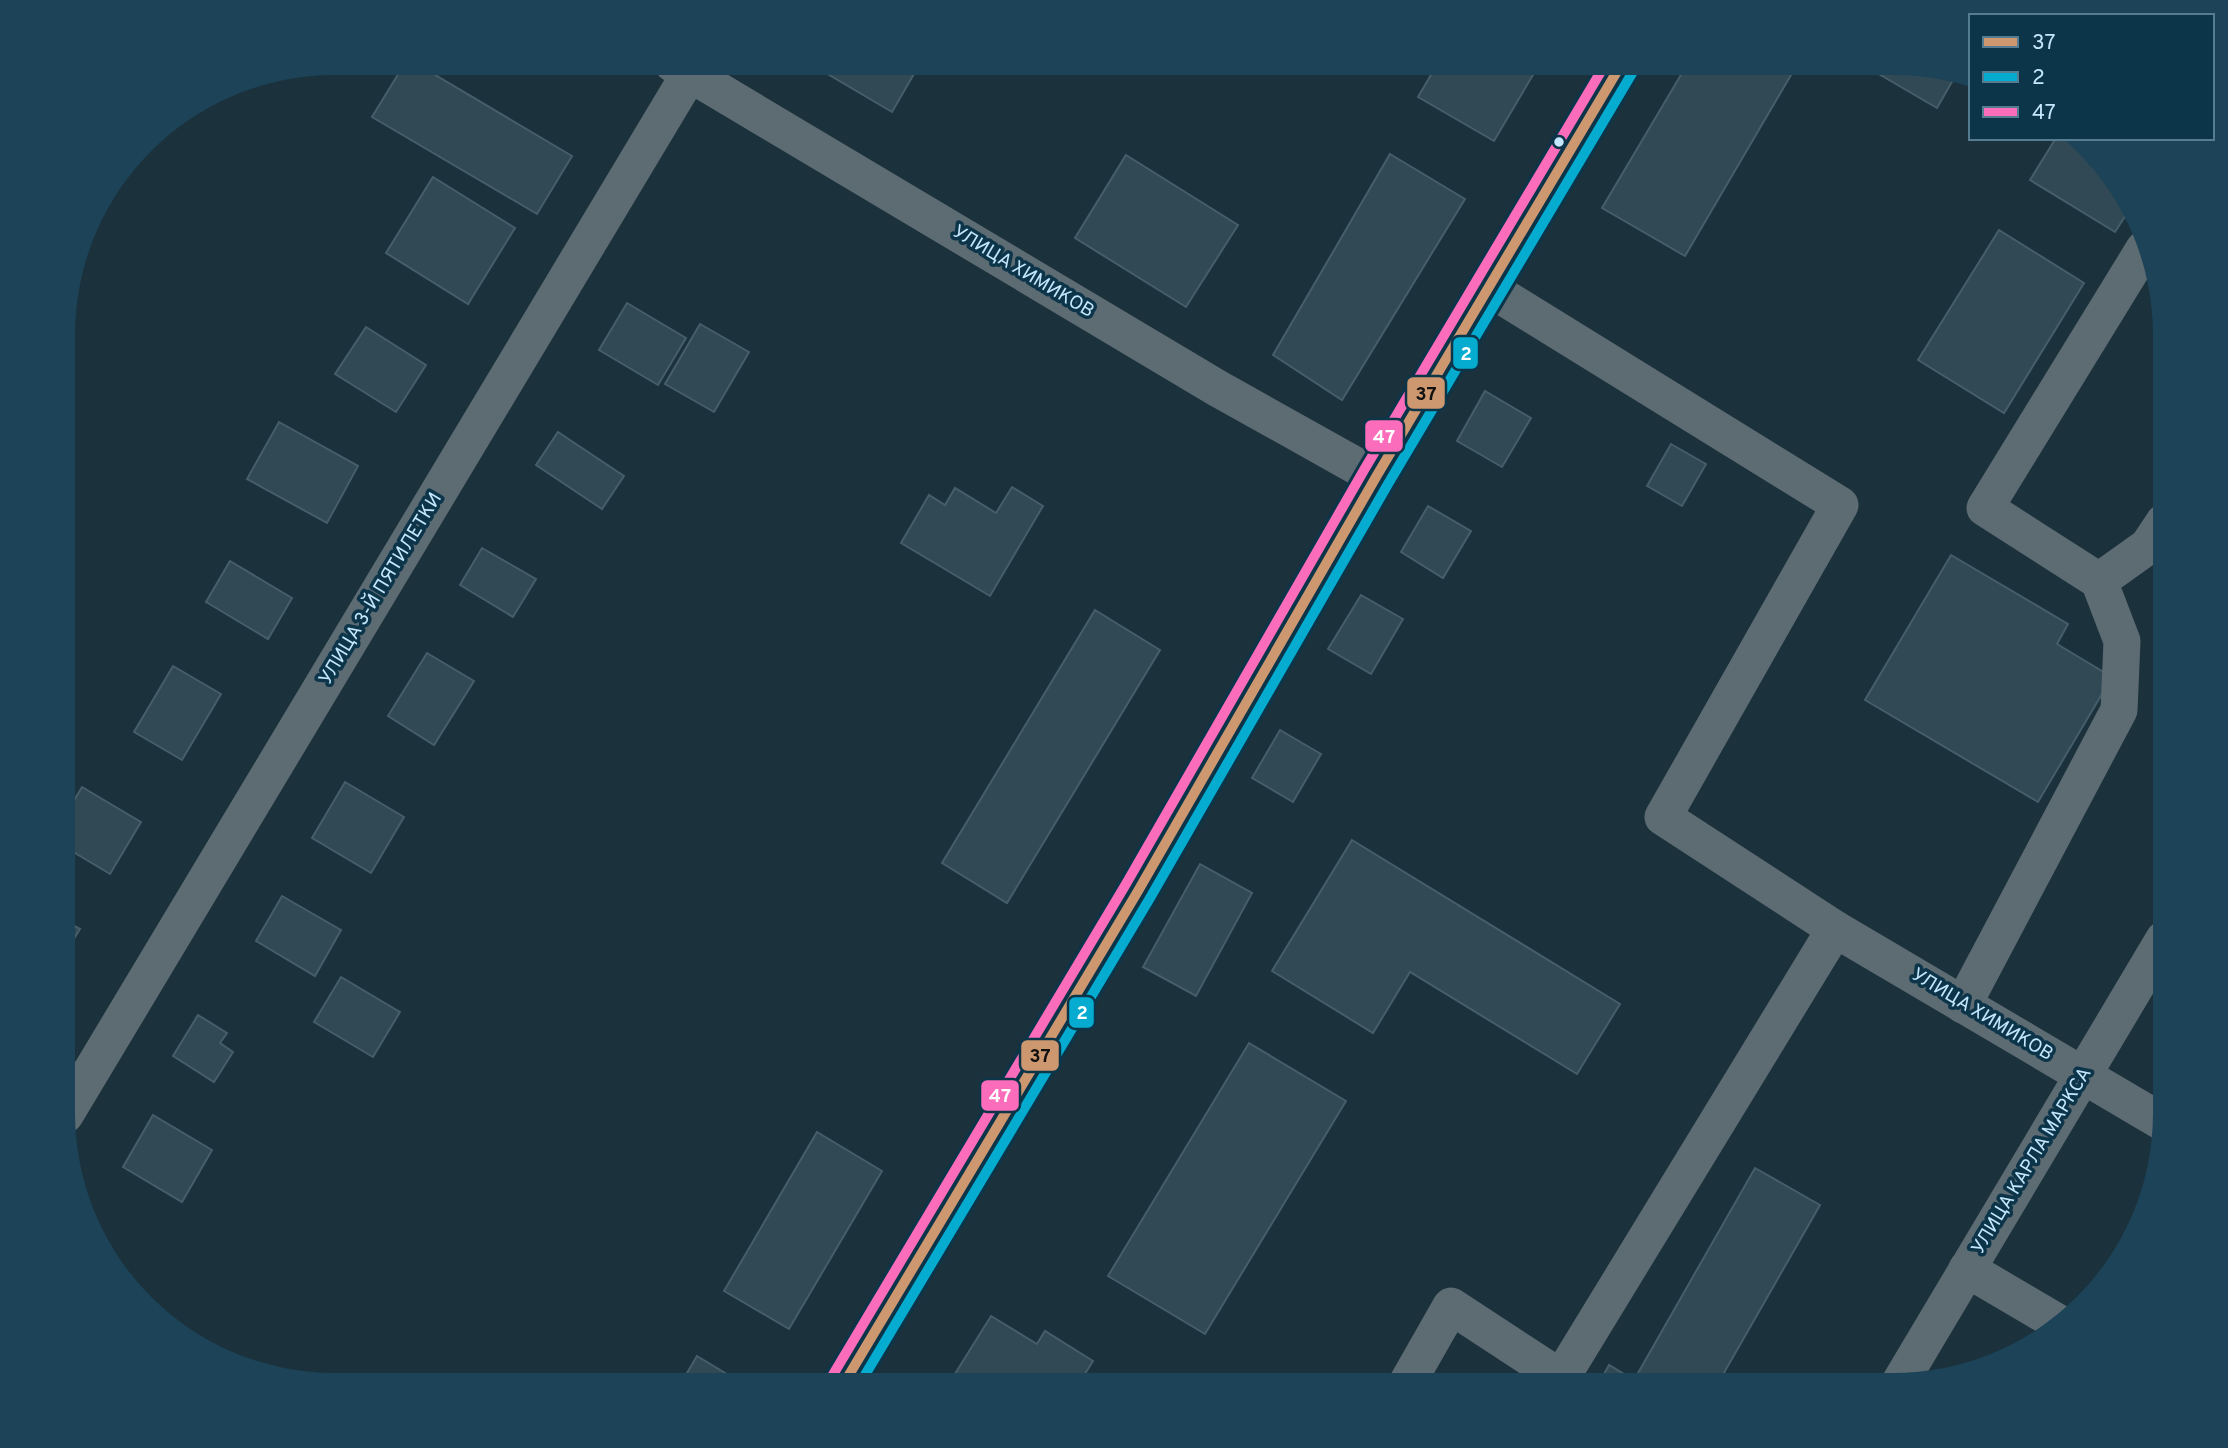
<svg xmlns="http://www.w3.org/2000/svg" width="2228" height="1448" font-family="Overpass,sans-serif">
<rect width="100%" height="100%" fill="#1b313c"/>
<g fill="#304955" stroke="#455e6a" stroke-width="2">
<polygon points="405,63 415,63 572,156 537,214 372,117"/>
<polygon points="809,63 912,63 918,67 892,112"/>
<polygon points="1438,63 1540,63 1494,141 1418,97"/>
<polygon points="1688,63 1798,63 1685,256 1602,208"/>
<polygon points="1860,63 1894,63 1957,73 1937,108"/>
<polygon points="2056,138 2072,138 2129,199 2131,207 2115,232 2030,180"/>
<polygon points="1390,154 1465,199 1342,400 1273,355"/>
<polygon points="1126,155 1238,225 1186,307 1075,238"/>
<polygon points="433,177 515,228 468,304 386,253"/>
<polygon points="1999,230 2084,283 2004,413 1918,360"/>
<polygon points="627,303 686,338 658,385 599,350"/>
<polygon points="700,324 749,352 714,412 665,384"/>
<polygon points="366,327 426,365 396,412 335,374"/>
<polygon points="1485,391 1531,418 1502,467 1457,441"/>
<polygon points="279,422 358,466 327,523 247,479"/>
<polygon points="558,432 624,476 602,509 536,465"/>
<polygon points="1671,444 1706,464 1682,506 1647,486"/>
<polygon points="1012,487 1043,506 990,596 901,543 929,495 945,505 955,488 996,513"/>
<polygon points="1428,506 1471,531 1443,578 1401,552"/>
<polygon points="482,548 536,579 513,617 460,585"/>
<polygon points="1951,555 2068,624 2057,644 2112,677 2038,802 1865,700"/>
<polygon points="230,561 292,598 268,639 206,602"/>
<polygon points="1361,595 1403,619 1371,674 1328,649"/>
<polygon points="1095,610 1160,650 1007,903 942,863"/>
<polygon points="427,653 474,681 434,745 388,716"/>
<polygon points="173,666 221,694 182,760 134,732"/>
<polygon points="1280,730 1321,754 1293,802 1252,778"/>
<polygon points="345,782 404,817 371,873 312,838"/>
<polygon points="82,787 141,822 110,874 65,847 65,815"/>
<polygon points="1352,840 1620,1004 1577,1074 1410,972 1373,1033 1272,971"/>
<polygon points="1200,864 1252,893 1196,996 1143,967"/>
<polygon points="282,896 341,930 315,976 256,941"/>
<polygon points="65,921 80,929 65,953"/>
<polygon points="341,977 400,1012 373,1057 314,1022"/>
<polygon points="198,1015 227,1033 220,1043 233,1052 214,1082 173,1056"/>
<polygon points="1249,1043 1346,1101 1205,1334 1108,1276"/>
<polygon points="153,1115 212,1150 182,1202 123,1167"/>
<polygon points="817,1132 882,1171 789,1329 724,1291"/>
<polygon points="1755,1168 1820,1205 1717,1385 1598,1385 1609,1365 1634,1380"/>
<polygon points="2132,1228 2136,1230 2119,1265 2102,1281"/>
<polygon points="991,1316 1037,1344 1045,1331 1093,1361 1078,1385 948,1385"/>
<polygon points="697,1356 745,1385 680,1385"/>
</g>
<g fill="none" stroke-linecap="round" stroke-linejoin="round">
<g stroke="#5d6b73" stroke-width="37">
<polyline points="672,63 1217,388 1376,477"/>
<polyline points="2099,581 1985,508 2144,249"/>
<polyline points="1835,929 2164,1123"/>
<polyline points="1963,1005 2119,710 2122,641 2099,581 2148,546 2164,522"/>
<polyline points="65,1115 696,63"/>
<polyline points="1967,1269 2057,1322"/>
<polyline points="1899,1384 2164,939"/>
<polyline points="843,1385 1138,891 1376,477 1622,63"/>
<polyline points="1406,1385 1451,1306 1561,1378 1835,929 1663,817 1840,505 1487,287"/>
</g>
<g stroke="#0d354a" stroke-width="16">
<polyline id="bus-1" points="843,1385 1138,891 1376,477 1622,63"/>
</g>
<g stroke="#0d354a" stroke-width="16">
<polyline id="bus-2" points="859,1385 1150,898 1388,484 1634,70"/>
</g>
<g stroke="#0d354a" stroke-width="16">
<polyline id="bus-3" points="831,1378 1126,884 1364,470 1606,63"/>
</g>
<use href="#bus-1" stroke="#cd976f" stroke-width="10"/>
<use href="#bus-2" stroke="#06acd0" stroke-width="10"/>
<use href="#bus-3" stroke="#fb6dba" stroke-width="10"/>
</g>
<circle fill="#c4e7fd" stroke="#0d354a" stroke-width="2.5" cx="1559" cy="142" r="6"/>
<g text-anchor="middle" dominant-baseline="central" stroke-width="7" stroke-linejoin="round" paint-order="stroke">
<g font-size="19" fill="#c4e7fd" stroke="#0d354a">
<text transform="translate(1023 272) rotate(31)">УЛИЦА ХИМИКОВ</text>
<text transform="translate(381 589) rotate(-59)">УЛИЦА 3-Й ПЯТИЛЕТКИ</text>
<text transform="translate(1982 1015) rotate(31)">УЛИЦА ХИМИКОВ</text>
<text transform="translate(2032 1161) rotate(-59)">УЛИЦА КАРЛА МАРКСА</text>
</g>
</g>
<path d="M0 0H2228V1448H0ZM335 75H1893A260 260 0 0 1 2153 335V1113A260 260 0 0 1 1893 1373H335A260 260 0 0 1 75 1113V335A260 260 0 0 1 335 75Z" fill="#1c4358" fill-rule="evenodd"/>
<g stroke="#0d354a" stroke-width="2.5">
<rect x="1452" y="336" width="27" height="34" rx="7" fill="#06acd0"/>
<rect x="1406" y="376" width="40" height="34" rx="7" fill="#cd976f"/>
<rect x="1364" y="419" width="40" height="34" rx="7" fill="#fb6dba"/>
<rect x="1068" y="996" width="27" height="33" rx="7" fill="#06acd0"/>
<rect x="1020" y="1039" width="40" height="33" rx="7" fill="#cd976f"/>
<rect x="980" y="1079" width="40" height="33" rx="7" fill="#fb6dba"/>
</g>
<g font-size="19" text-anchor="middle" font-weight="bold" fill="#fff">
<text x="1466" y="360">2</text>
<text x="1384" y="443">47</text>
<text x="1082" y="1019">2</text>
<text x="1000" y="1102">47</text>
</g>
<g font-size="19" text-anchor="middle" font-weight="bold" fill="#111">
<text x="1426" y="400">37</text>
<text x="1040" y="1062">37</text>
</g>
<rect x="1969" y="14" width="245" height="126" fill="#0d354a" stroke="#567c92" stroke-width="2"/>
<rect x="1983" y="37" width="35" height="10" fill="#cd976f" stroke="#567c92" stroke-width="2"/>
<text x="2032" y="49" font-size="21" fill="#c4e7fd">37</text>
<rect x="1983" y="72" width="35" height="10" fill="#06acd0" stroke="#567c92" stroke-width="2"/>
<text x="2032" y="84" font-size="21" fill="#c4e7fd">2</text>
<rect x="1983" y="107" width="35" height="10" fill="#fb6dba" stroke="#567c92" stroke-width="2"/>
<text x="2032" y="119" font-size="21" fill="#c4e7fd">47</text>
</svg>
